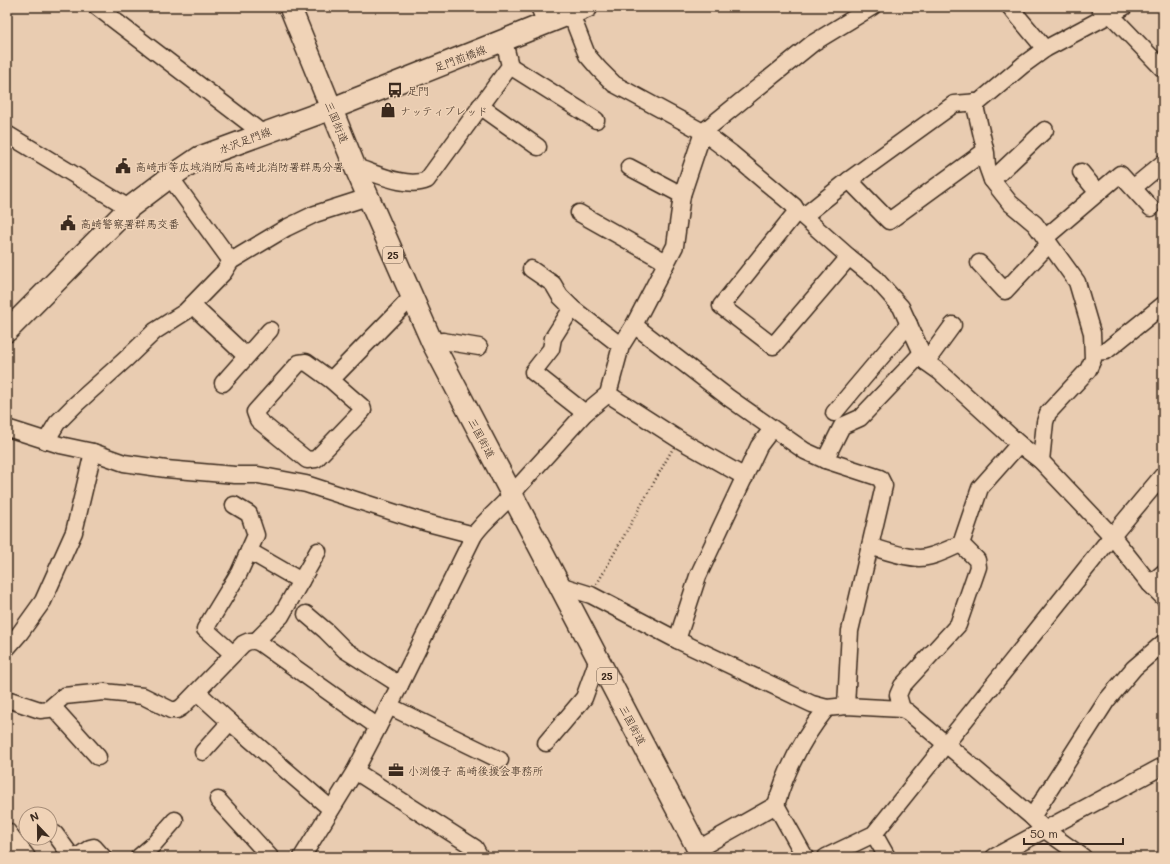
<svg xmlns="http://www.w3.org/2000/svg" width="1170" height="864" font-family="Mali,'Klee One',sans-serif">
<rect width="100%" height="100%" fill="#e9ccb1"/>
<filter id="ink" filterUnits="userSpaceOnUse"><feTurbulence type="fractalNoise" baseFrequency=".025" numOctaves="2"/><feDisplacementMap in="SourceGraphic" scale="8" xChannelSelector="R" yChannelSelector="G"/><feConvolveMatrix kernelMatrix="1 2 1 2 8 2 1 2 1" color-interpolation-filters="sRGB"/></filter>
<g filter="url(#ink)">
<g fill="none" stroke-linecap="round" stroke-linejoin="round">
<g stroke="#3b2a1e" stroke-width="19">
<g id="minor">
<polyline points="97,7 262,133"/>
<polyline points="539,7 546,23"/>
<polyline points="1010,7 1045,49"/>
<polyline points="1099,7 1111,15 1163,69"/>
<polyline points="571,14 587,55 599,69 614,84 703,132 731,153 794,206 797,211 849,257 875,278 901,307 926,362 940,372 1019,444 1041,461 1112,536 1150,584 1163,597"/>
<polyline points="510,66 596,120"/>
<polyline points="974,102 986,153 987,166 992,180 1010,203 1035,224 1077,282 1092,333 1093,359 1088,370 1048,413 1045,422 1041,461"/>
<polyline points="480,106 538,147"/>
<polyline points="7,134 129,208"/>
<path d="M355 167C375 173 407 189 427 180L510 66 504 41"/>
<polyline points="629,167 682,195"/>
<polyline points="1081,172 1098,193"/>
<polyline points="170,177 231,261"/>
<polyline points="849,180 889,221 985,151"/>
<polyline points="992,180 1045,130"/>
<polyline points="1133,188 1163,163"/>
<polyline points="797,211 721,306 773,346 849,257"/>
<polyline points="579,213 666,262"/>
<polyline points="804,216 849,180 954,104 979,102 1023,65 1045,49 1124,7"/>
<polyline points="1045,238 1120,174 1151,208"/>
<polyline points="979,263 1005,291 1049,244"/>
<polyline points="531,269 553,284 560,296 572,308 621,346"/>
<polyline points="192,305 246,356"/>
<polyline points="572,308 553,338 551,349 533,372 585,413"/>
<polyline points="634,325 729,398 805,451 825,460 880,478 884,486 850,631 846,706"/>
<polyline points="432,342 443,341 479,347"/>
<polyline points="1094,352 1106,351 1163,305"/>
<polyline points="926,362 953,325"/>
<polyline points="331,380 306,362 299,363 255,412 258,420 307,460 316,459 363,410 362,407 331,380 411,298"/>
<polyline points="223,383 270,330"/>
<polyline points="608,394 678,439 745,477"/>
<polyline points="834,413 909,324"/>
<polyline points="7,428 60,445 93,452 124,463 166,469 235,475 258,475 306,484 424,522 474,535"/>
<polyline points="46,441 57,423 76,404 127,358 155,331 185,312 224,272 231,261 286,228 315,214 368,197"/>
<polyline points="825,460 842,426 860,418 922,353"/>
<path d="M870 546C885 551 902 557 919 558 933 558 948 549 961 544"/>
<polyline points="249,551 301,581"/>
<polyline points="1150,584 1163,573"/>
<polyline points="559,585 591,595 677,640 812,704 827,708 846,706 902,709 908,712 1032,817 1045,830 1083,857"/>
<polyline points="306,614 326,631 345,650 400,685"/>
<polyline points="677,640 698,576 759,446 772,429"/>
<polyline points="256,641 281,616 318,551"/>
<polyline points="7,648 20,633 43,601 74,532 93,452"/>
<polyline points="233,654 205,629 239,573 256,535 249,514 234,505"/>
<polyline points="197,692 230,722 331,809"/>
<path d="M7 699 40 710 49 709 64 696 104 692 143 696 171 710H177L182 707 243 644C249 640 254 640 260 643L378 727"/>
<polyline points="389,706 500,760"/>
<polyline points="53,707 98,757"/>
<polyline points="902,709 898,695 902,686 958,625 978,567 977,560 961,544 980,488 1019,444"/>
<polyline points="546,743 584,698 598,659"/>
<polyline points="203,752 230,722"/>
<polyline points="355,771 475,848 480,857"/>
<polyline points="218,800 270,857"/>
<polyline points="1032,817 1107,700 1134,668 1163,643"/>
<polyline points="7,831 27,857"/>
<polyline points="55,834 72,857"/>
<polyline points="874,834 887,857"/>
<polyline points="698,849 776,805"/>
<polyline points="77,857 90,848 94,847 103,857"/>
<polyline points="139,857 153,845 175,820"/>
<path d="M302 857 355 771 400 685 474 535C487 517 506 504 519 486L585 413 608 394 621 346 634 325 675 246 682 195 703 132 813 43 872 7"/>
<path d="M805 857 776 805C786 770 804 736 827 708"/>
<polyline points="826,857 874,834 1112,536 1163,475"/>
<polyline points="994,857 1163,766"/>
</g>
</g>
<g stroke="#3b2a1e" stroke-width="24">
<g id="major">
<polyline points="290,7 355,167 432,342 702,857"/>
<polyline points="7,331 129,208 166,180 200,157 331,109 587,7"/>
</g>
</g>
<polyline stroke="#3b2a1e" stroke-width="2.5" stroke-dasharray="1 3" stroke-linecap="butt" points="597,584 672,450"/>
<use href="#minor" stroke="#f0d3b7" stroke-width="16"/>
<use href="#major" stroke="#f0d3b7" stroke-width="21"/>
</g>
</g>
<defs>
<g id="bus-bare" transform="scale(1.2)"><path d="M-5-6H5V4H4V6H2V4H-2V6H-4V4H-5ZM-3.5-4V0h7V-4ZM-3.5 1.2v1.5H-2V1.2ZM2 1.2v1.5H3.5V1.2Z" fill="#3b2a1e" stroke="#f0d3b7" stroke-width="2.5" paint-order="stroke"/></g>
<g id="shop-bare" transform="scale(1.2)"><path d="M-5-2.5h2.3a2.7 3.5 0 0 1 5.4 0H5L5.5 6h-11ZM-1.5-2.5h3a1.5 2.3 0 0 0-3 0Z" fill="#3b2a1e" stroke="#f0d3b7" stroke-width="2.5" paint-order="stroke"/></g>
<g id="civic-bare" transform="scale(1.2)"><path d="M-.6-6.5H3V-4.5H.6V-3L4-1V1h2V6H-6V1h2V-1L-.6-3ZM-1.2 2.5V6h2.4V2.5Z" fill="#3b2a1e" stroke="#f0d3b7" stroke-width="2.5" paint-order="stroke"/></g>
<g id="office-bare" transform="scale(1.2)"><path d="M-6-3h4V-5.5h4V-3h4V5H-6ZM-1-4.5V-3h2v-1.5ZM-6 0V1H6V0Z" fill="#3b2a1e" stroke="#f0d3b7" stroke-width="2.5" paint-order="stroke"/></g>
</defs>
<g fill-rule="evenodd">
<use href="#bus-bare" x="395" y="90"/>
<use href="#shop-bare" x="388" y="110"/>
<use href="#civic-bare" x="123" y="166"/>
<use href="#civic-bare" x="68" y="223"/>
<use href="#office-bare" x="396" y="770"/>
</g>
<g text-anchor="middle" dominant-baseline="central" stroke-width="3" stroke-linejoin="round" paint-order="stroke">
<g fill="#f0d3b7" stroke="#715d4c" stroke-width="1">
<rect x="383" y="247" width="20" height="16" rx="3"/>
<rect x="597" y="668" width="20" height="16" rx="3"/>
</g>
<g font-size="10" font-weight="bold" fill="#3b2a1e">
<text x="393" y="255">25</text>
<text x="607" y="676">25</text>
</g>
<g font-size="11" fill="#3b2a1e" stroke="#f0d3b7">
<text transform="translate(460 58) rotate(-21)">足門前橋線</text>
<text transform="translate(337 122) rotate(68)">三国街道</text>
<text transform="translate(245 140) rotate(-21)">水沢足門線</text>
<text transform="translate(482 438) rotate(62)">三国街道</text>
<text transform="translate(633 725) rotate(62)">三国街道</text>
</g>
<g font-size="11" fill="#3b2a1e" stroke="#f0d3b7" text-anchor="start">
<text x="407" y="90">足門</text>
<text x="400" y="110">ナッティブレッド</text>
<text x="135" y="166">高崎市等広域消防局高崎北消防署群馬分署</text>
<text x="80" y="223">高崎警察署群馬交番</text>
<text x="408" y="770">小渕優子 高崎後援会事務所</text>
</g>
</g>
<rect width="1170" height="864" fill="none" stroke="#f0d3b7" stroke-width="24"/>
<rect x="12" y="12" width="1146" height="840" fill="none" stroke="#3b2a1e" stroke-width="1.5" filter="url(#ink)"/>
<g transform="translate(38 826) rotate(338)"><circle r="19" fill="#f0d3b7" stroke="#a88f7a"/>
<path d="M0-3L7 15L0 10L-7 15Z" fill="#3b2a1e"/>
<text y="-6" font-size="11" font-weight="bold" text-anchor="middle" fill="#3b2a1e">N</text>
</g>
<path d="M1024 838v6h99v-6" fill="none" stroke="#3b2a1e" stroke-width="2"/>
<text x="1030" y="838" font-size="12" fill="#3b2a1e" stroke="#f0d3b7" stroke-width="3" paint-order="stroke">50 m</text>
</svg>
